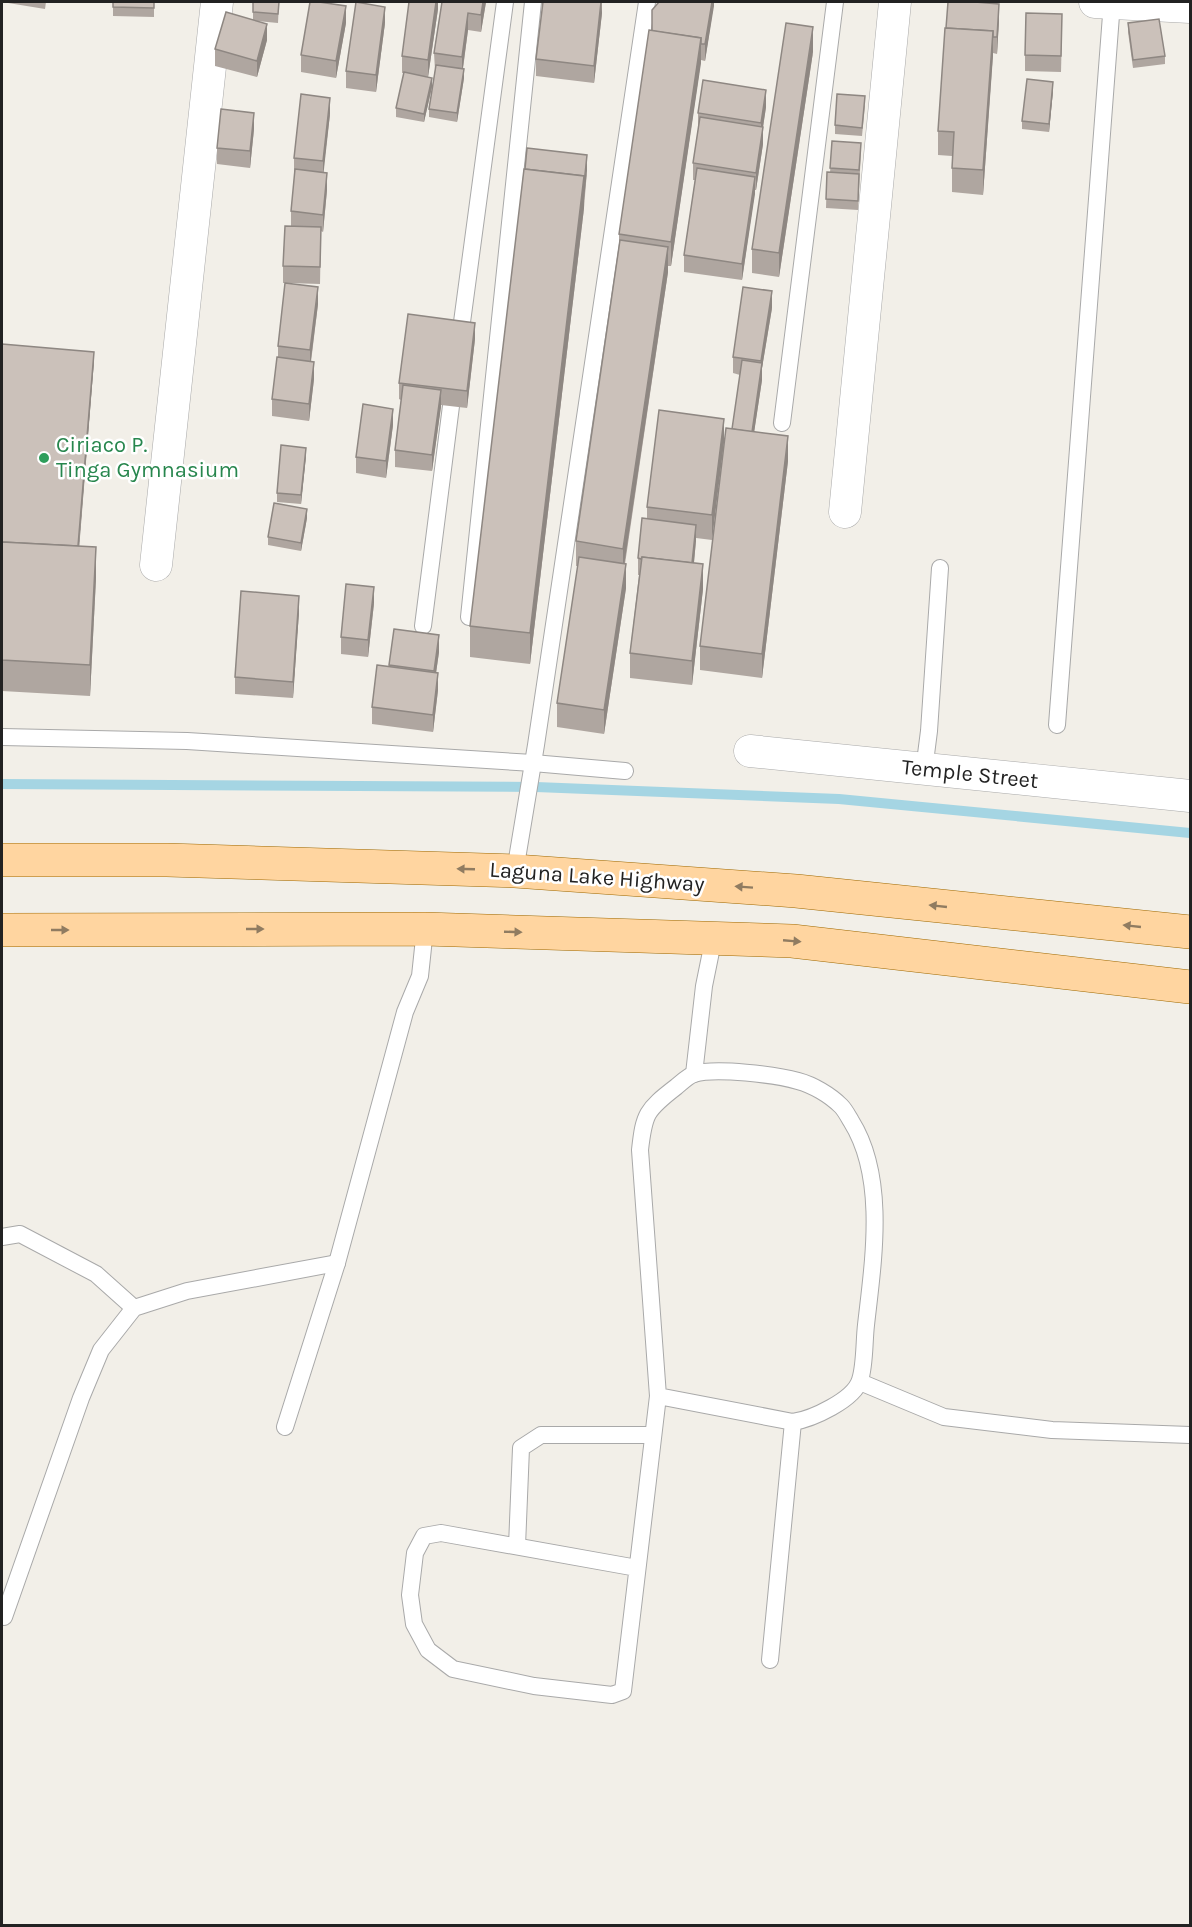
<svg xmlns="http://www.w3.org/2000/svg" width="1192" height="1927" font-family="Karla,sans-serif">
<rect width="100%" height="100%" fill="#f2efe8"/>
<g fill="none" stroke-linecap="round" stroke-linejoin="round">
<polyline stroke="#a5d5e3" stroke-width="10" points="2,784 536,787 839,799 1190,833"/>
<g stroke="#a9a9a9" stroke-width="18">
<g id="lane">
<polyline points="460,337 505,2"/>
<polyline points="782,423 835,2"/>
<polyline points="469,617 533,2"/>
<polyline points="423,626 451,406"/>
<polyline points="1057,725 1112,2"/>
<polyline points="2,737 187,741 533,763 625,771"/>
<polyline points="924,770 929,731 940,568"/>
<polyline points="515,871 536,745 647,2"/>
<polyline points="694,1074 704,986 714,937"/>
<polyline points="2,1237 20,1234 96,1274 134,1308"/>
<polyline points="860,1382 944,1417 1052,1430 1190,1435"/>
<polyline points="285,1427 337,1263 405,1012 420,976 425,929"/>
<polyline points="517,1546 521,1448 541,1435 652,1435"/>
<path d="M637 1568 441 1533 424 1536 415 1553 410 1595 414 1624 428 1650 453 1669 534 1686 612 1695 623 1691 658 1396 640 1150C644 1114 646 1110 676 1087 681 1083 688 1076 694 1074 715 1067 777 1075 798 1081 813 1085 830 1095 841 1106 845 1110 848 1116 851 1121 887 1178 873 1262 866 1325 864 1342 865 1365 860 1380 854 1400 812 1419 793 1422L658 1396"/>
<polyline points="4,1617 81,1398 101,1350 134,1308 187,1291 337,1263"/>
<polyline points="770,1660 793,1422"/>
</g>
</g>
<g stroke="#a9a9a9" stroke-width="33">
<g id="street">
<polyline points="1095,2 1190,7"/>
<polyline points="845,512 895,2"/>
<polyline points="156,565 217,2"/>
<polyline points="750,751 1190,796"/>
</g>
</g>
<g stroke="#9f6900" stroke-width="34">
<g id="primary">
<polyline points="2,860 167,860 515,871 796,891 1190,932"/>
<polyline points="2,930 425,929 792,941 1190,987"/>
</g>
</g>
<use href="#lane" stroke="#fff" stroke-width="16"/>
<use href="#street" stroke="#fff" stroke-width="32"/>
<use href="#primary" stroke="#ffd5a0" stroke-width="33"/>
</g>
<g fill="#afa6a0">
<polygon points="2,2 46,2 45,9"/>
<polygon points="113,2 154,2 154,17 113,16"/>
<polygon points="253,2 279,2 278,23 257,21 267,40 257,77 215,66 215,49 253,20"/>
<polygon points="438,2 438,9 428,77 411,74 432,87 424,122 396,117 396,108 404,73 402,73 402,56"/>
<polygon points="442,2 486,2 481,32 468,30 463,69 464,78 457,122 429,117 429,109 435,70 434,53"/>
<polygon points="602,2 602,13 594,83 536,76 536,59"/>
<polygon points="714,2 705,61 701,60 671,266 668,266 668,272 625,564 626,588 604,734 557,727 557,703 578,566 576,566 576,541 619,252 619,234 652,30"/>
<polygon points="999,20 997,54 993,53 983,195 952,192 952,156 938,155 938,131"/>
<polygon points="346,23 336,78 301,72 301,55"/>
<polygon points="385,23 376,92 346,88 346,71"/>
<polygon points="1128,23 1165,56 1165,64 1133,68 1128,32"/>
<polygon points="1062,31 1061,72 1025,71 1025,55"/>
<polygon points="813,52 779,277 752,273 752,249"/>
<polygon points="1053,91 1049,132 1022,129 1022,121"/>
<polygon points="865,105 862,136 835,134 835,125"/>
<polygon points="766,107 763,127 763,144 756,190 755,190 742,280 684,272 684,255 695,180 693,180 693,163 698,130 698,113"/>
<polygon points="330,114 323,172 327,190 323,232 321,231 320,284 288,283 318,304 311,362 314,379 309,421 272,416 272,399 278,357 278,346 285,283 283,283 283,266 291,226 291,211 295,175 294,175 294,158"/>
<polygon points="254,129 250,168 217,164 217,148"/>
<polygon points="832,141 861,151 858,210 826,208 827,172 830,173"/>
<polygon points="587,171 584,208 530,664 470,657 470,626"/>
<polygon points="772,308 762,368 762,380 754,432 788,461 762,678 700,670 700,646 740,375 733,373 733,357"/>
<polygon points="475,339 467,408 441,405 432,471 395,467 395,450 401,400 399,399 399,383"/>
<polygon points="2,344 94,361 79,546 96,578 90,696 2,691"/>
<polygon points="724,419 712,540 696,538 694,563 703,589 692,685 630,678 630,653 639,575 638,575 638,558 647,519 647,507"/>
<polygon points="393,425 386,478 356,473 356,457"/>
<polygon points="306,456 301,504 277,502 277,493"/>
<polygon points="307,518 301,551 268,545 268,537"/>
<polygon points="374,603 368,657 341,654 341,637"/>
<polygon points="299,612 293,698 235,694 235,677"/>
<polygon points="394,629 439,652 436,673 438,690 433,732 372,724 372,707 389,667"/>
</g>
<g fill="#8e8782">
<polygon points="436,2 438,2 438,9 428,77 428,60"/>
<polygon points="483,2 486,2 481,32 481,15"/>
<polygon points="601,2 602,13 594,83 594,66"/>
<polygon points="712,2 714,2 714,6 705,61 705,44"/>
<polygon points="999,4 999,20 997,54 997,37"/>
<polygon points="346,6 346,23 336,78 336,61"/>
<polygon points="385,7 385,23 376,92 376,75"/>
<polygon points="468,13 468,30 462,74 462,57"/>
<polygon points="267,24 267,40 257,77 257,61"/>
<polygon points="813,27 813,52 779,277 779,253"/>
<polygon points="993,31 993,56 983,195 983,170"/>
<polygon points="701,38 701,63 671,266 671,242"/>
<polygon points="464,69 464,78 457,122 457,113"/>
<polygon points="432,78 432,87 424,122 424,114"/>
<polygon points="1053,82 1053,91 1049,132 1049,124"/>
<polygon points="766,90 766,107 761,140 761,123"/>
<polygon points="330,98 330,114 323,178 323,161"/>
<polygon points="254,113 254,129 250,168 250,151"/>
<polygon points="763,127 763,144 756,190 756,173"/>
<polygon points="587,155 587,171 584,200 584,184"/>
<polygon points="327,173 327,190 323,232 323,215"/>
<polygon points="584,176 584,208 530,664 530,633"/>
<polygon points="755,177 755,194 742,280 742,264"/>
<polygon points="668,247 668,272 623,573 623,549"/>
<polygon points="318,287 318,304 310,367 310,350"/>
<polygon points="772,291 772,308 762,368 762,380 751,453 751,436 761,373 761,361"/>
<polygon points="475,323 475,339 467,408 467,391"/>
<polygon points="94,352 94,361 78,562 78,554"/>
<polygon points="314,362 314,379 309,421 309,404"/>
<polygon points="441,390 441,407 432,471 432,455"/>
<polygon points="393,409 393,425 386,478 386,461"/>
<polygon points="724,419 724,443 712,540 712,515"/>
<polygon points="788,436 788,461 762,678 762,654"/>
<polygon points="306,448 306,456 301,504 301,495"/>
<polygon points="307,509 307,518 301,551 301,543"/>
<polygon points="696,525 696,541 692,582 692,565"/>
<polygon points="96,547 96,578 90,696 90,665"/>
<polygon points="626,564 626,588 604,734 604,710"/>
<polygon points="703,564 703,589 692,685 692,661"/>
<polygon points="374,587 374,603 368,657 368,640"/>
<polygon points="299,596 299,612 293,698 293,682"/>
<polygon points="439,635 439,652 434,687 434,671"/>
<polygon points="438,673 438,690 433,732 433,715"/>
</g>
<g fill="#cbc1ba" stroke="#8e8782" stroke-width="1.5">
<polygon points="113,2 154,2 154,8 113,7"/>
<polygon points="253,2 279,2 278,14 253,12"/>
<polygon points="310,2 319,2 346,6 336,61 301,55"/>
<polygon points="356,2 385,7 376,75 346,71"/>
<polygon points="409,2 436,2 428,60 402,56"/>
<polygon points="442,2 483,2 481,15 468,13 462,57 434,53"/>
<polygon points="543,2 601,2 594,66 536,59"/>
<polygon points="659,2 712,2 705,44 701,44 701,38 652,31 652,10"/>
<polygon points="948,2 975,2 999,4 997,37 993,37 993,31 946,28"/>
<polygon points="226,12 267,24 257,61 215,49"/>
<polygon points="1026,13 1062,14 1061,56 1025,55"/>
<polygon points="1159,19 1165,56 1133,60 1128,23"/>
<polygon points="786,23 813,27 779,253 752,249"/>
<polygon points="945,28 993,31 983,170 952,168 954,132 938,131"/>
<polygon points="649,30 701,38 671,242 619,234"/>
<polygon points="436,65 464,69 457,113 429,109"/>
<polygon points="404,72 432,78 424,114 396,108"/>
<polygon points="1027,79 1053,82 1049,124 1022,121"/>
<polygon points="703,80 766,90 761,123 698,113"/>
<polygon points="301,94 330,98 323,161 294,158"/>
<polygon points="837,94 865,96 862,128 835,125"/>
<polygon points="221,109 254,113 250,151 217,148"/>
<polygon points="700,117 763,127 756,173 693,163"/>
<polygon points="832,141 861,143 859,170 830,168"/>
<polygon points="527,148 587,155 584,184 584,176 525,169"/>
<polygon points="697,168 755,177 742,264 684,255"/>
<polygon points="295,169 327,173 323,215 291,211"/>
<polygon points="524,169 584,176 530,633 470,626"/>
<polygon points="827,172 859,174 858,201 826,199"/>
<polygon points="285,226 321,227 320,267 283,266"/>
<polygon points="620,240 668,247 623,549 576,541"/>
<polygon points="285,283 318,287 310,350 278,346"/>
<polygon points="743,287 772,291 761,361 733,357"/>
<polygon points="408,314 475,323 467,391 399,383"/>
<polygon points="2,344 94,352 78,546 2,542"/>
<polygon points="277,357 314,362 309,404 272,399"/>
<polygon points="742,360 762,363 752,432 732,429"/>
<polygon points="403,385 441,390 432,455 395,450"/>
<polygon points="363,404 393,409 386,461 356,457"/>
<polygon points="659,410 724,419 712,515 647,507"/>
<polygon points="726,428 788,436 762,654 700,646"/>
<polygon points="281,445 306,448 301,495 277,493"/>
<polygon points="274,503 307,509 301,543 268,537"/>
<polygon points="642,518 696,525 692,563 642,557 641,559 638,558"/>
<polygon points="2,542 96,547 90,665 2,660"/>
<polygon points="579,557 626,564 604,710 557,703"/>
<polygon points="642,557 703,564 692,661 630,653"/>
<polygon points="346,584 374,587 368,640 341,637"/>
<polygon points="241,591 299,596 293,682 235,677"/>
<polygon points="394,629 439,635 434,671 389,665"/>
<polygon points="377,665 438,673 433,715 372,707"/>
</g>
<defs><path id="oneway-solid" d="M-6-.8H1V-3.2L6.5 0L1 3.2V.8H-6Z" transform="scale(1.5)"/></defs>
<g fill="#907c61">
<use href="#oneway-solid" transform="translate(466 869) rotate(-178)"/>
<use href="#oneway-solid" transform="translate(744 887) rotate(-176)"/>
<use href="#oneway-solid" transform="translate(938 906) rotate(-174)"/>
<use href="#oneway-solid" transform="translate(1132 926) rotate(-174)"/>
<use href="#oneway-solid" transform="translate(255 929)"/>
<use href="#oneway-solid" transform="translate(60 930)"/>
<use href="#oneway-solid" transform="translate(513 932) rotate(2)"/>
<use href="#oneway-solid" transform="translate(792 941) rotate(5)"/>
</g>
<circle fill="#2e9e5b" stroke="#fff" stroke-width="2" cx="44" cy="458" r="6"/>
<g text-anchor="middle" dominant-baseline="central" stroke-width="5" stroke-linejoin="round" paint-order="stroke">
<g font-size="22" fill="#27864d" stroke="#fff" text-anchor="start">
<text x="56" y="445">Ciriaco P.<tspan x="56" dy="25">Tinga Gymnasium</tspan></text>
</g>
<g font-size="22" fill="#222" stroke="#fff">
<text transform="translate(970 774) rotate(6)">Temple Street</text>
<text transform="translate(597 877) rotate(4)">Laguna Lake Highway</text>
</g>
</g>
<rect width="1192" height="1927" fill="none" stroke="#222222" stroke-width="6"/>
</svg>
